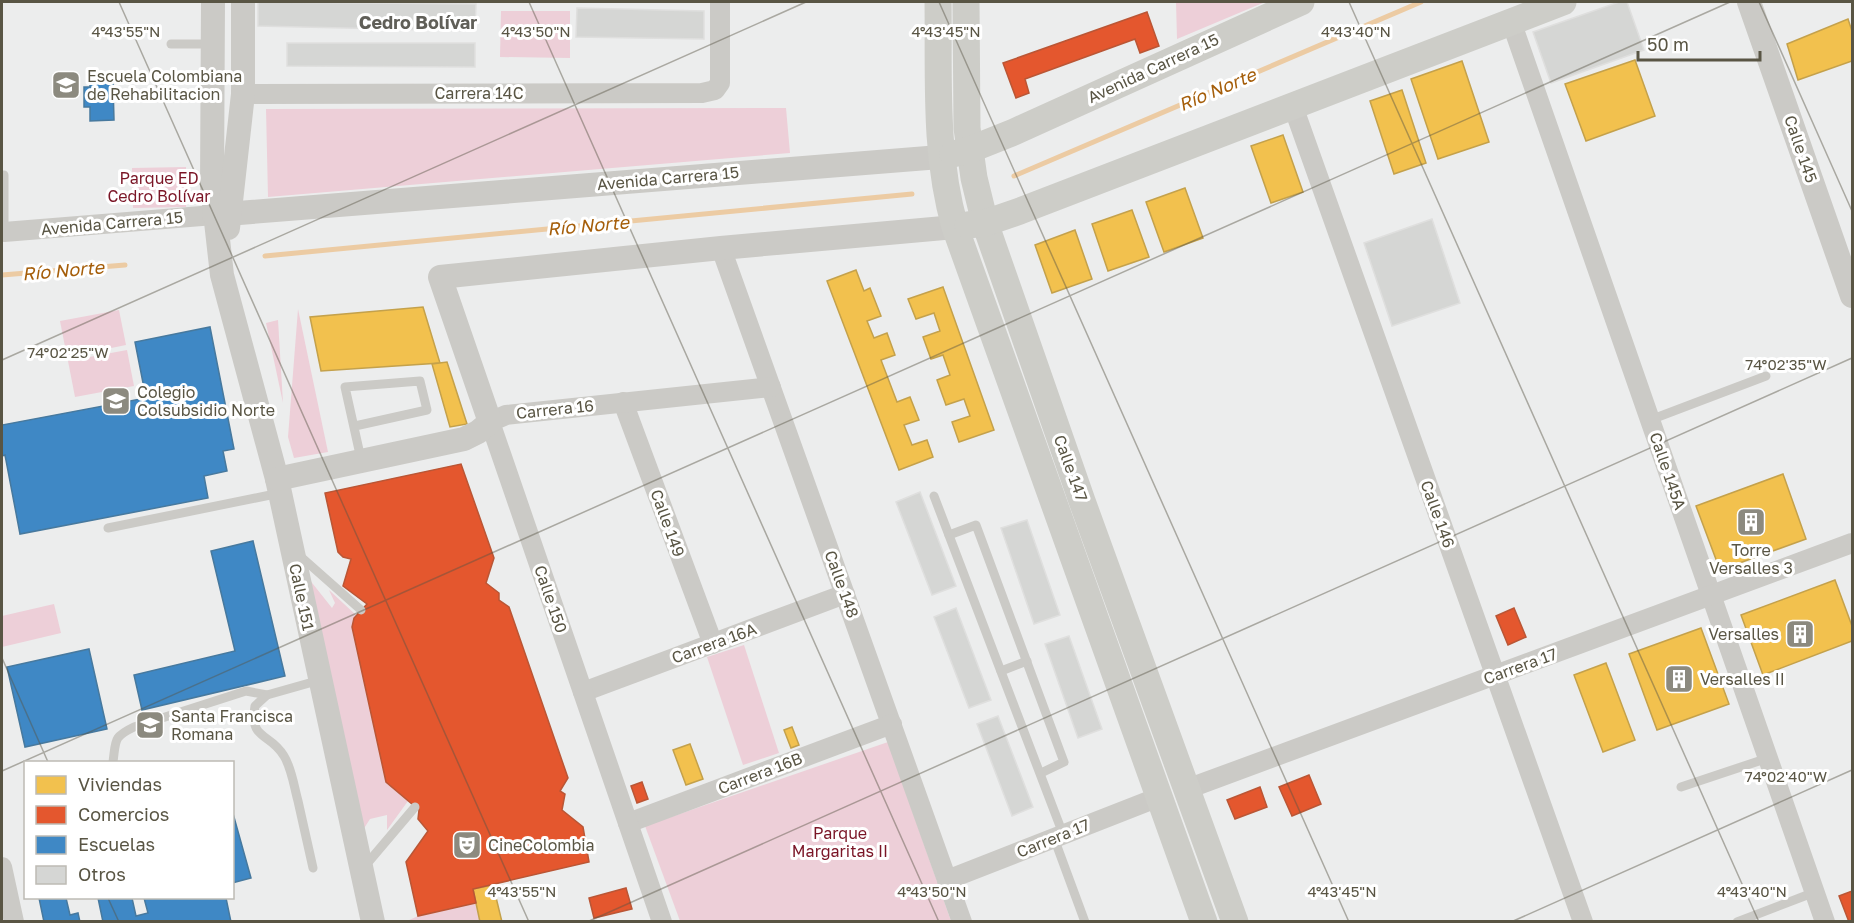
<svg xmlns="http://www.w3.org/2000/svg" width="1854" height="923" font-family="'Golos Text',sans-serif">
<rect width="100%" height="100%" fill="#eceded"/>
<g fill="#edcfd8">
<polygon points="1176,2 1265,2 1177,39"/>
<polygon points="501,11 570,11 570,58 500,57"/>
<polygon points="786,108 790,153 268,197 266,109"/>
<polygon points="186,167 186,207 133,208 132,168"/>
<polygon points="298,309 328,452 294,458 288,437"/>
<polygon points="119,310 126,345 67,357 60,321"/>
<polygon points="278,320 283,403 266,323"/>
<polygon points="127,350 134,386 75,397 68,361"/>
<polygon points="305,574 332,608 335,603 329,590 357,616 386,782 408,801 387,830 387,815 370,819 361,833"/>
<polygon points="54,604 61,633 2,647 2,616"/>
<polygon points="744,645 779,753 743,765 707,657"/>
<polygon points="888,742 951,921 680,921 645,826"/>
<polygon points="476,903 480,921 405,922 418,916"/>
</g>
<g fill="#f2c14e" stroke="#c4a14b" stroke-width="1.5">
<polygon points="1848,19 1852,31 1852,61 1798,80 1787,44"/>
<polygon points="1635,60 1655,116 1586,141 1565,84"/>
<polygon points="1462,61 1489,142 1438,159 1411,79"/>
<polygon points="1402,90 1426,163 1394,174 1370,101"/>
<polygon points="1283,135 1303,192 1271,203 1251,146"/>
<polygon points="1185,188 1203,238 1164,252 1146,202"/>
<polygon points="1132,210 1149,257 1108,271 1092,224"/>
<polygon points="1075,230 1092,279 1052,293 1035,245"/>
<polygon points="856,270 864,291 870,288 881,316 867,321 874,338 887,333 895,355 881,360 897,402 910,397 919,420 904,425 912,445 927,440 933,457 899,470 827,281"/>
<polygon points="943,287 994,430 959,442 952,422 970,416 964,399 946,405 937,380 950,375 943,355 931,359 923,337 940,331 934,313 916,319 908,299"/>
<polygon points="423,307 440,363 321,371 310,317"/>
<polygon points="447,362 467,424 450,427 432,364"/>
<polygon points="1783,474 1806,539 1720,570 1696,506"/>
<polygon points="1835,580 1852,626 1852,641 1763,675 1741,615"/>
<polygon points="1701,628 1729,704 1657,730 1629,654"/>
<polygon points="1606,663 1635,740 1603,752 1574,675"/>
<polygon points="792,727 799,745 791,748 784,730"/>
<polygon points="690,744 703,779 686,785 673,750"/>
<polygon points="493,885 502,922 480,922 473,889"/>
</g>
<g fill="#e4572e" stroke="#ba5635" stroke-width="1.5">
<polygon points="1147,12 1159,46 1140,53 1135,39 1025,79 1029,93 1016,98 1003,63"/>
<polygon points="461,464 494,558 486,583 499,593 499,600 509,607 568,778 560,791 565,794 562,810 583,827 589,862 473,889 476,903 418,916 406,862 428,831 418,819 419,810 386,782 352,627 354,618 367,604 343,586 351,559 343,557 338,552 325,493"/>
<polygon points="1514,608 1526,637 1508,645 1496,616"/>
<polygon points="1309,775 1321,804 1292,816 1279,787"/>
<polygon points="642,782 648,799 637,803 631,786"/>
<polygon points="1260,787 1267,807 1235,819 1227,800"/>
<polygon points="626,888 632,909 594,918 589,898"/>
<polygon points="1852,891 1852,922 1849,922 1839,896"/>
</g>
<g fill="#3f88c5" stroke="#47799e" stroke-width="1.5">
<polygon points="90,83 113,83 114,120 90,121 90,107 84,107 84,87 90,87"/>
<polygon points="210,327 234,449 223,451 227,471 204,476 208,498 20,534 5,455 2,456 2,425 146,398 135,342"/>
<polygon points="253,541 285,676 142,710 134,675 235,651 211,551"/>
<polygon points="89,649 107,729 25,747 7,667"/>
<polygon points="232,810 251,878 232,883"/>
<polygon points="39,898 66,898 70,915 78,913 80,922 44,922"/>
<polygon points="98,898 132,898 136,916 148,913 144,898 226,898 231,922 103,922"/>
</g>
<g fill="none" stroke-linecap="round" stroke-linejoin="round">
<g stroke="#eccba3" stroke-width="5">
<polyline points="1014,176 1421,2"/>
<polyline points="265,256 912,194"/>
<polyline points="2,275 125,265"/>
</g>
</g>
<g fill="#d5d6d4" stroke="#dfdfde" stroke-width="1.5">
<polygon points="258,2 476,4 475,31 258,26"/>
<polygon points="1619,2 1627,2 1644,50 1551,83 1533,32"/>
<polygon points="577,8 704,11 704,39 576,37"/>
<polygon points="287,43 475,43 475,67 287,66"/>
<polygon points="1432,219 1460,303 1392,326 1364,243"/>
<polygon points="920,492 956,586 932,595 896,502"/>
<polygon points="1027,520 1060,615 1034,624 1001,528"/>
<polygon points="956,608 991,700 969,708 934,617"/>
<polygon points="1069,636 1102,729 1078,738 1045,644"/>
<polygon points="998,716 1033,807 1012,816 977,724"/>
</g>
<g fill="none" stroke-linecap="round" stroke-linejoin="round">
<g stroke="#cbcac6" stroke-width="9">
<polyline points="171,44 211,44"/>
<polyline points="2,175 4,175 4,232"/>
<polyline points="1650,420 1766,376"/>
<polyline points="355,426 427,410 420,381 345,387 361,459"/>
<polyline points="934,496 1063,834"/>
<polyline points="108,528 280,493"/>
<polyline points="949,535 976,525 1064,762 1041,773"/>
<polyline points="300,556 361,610"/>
<polyline points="1001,671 1027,661"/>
<path d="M113 762C116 740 113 737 134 727L246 691 267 695"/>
<polyline points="1681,787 1768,758"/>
<polyline points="1054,838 1085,922"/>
<polyline points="365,866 415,807"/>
<path d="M313 868C308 846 303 823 298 801 294 787 292 769 284 756 270 732 249 741 255 706L267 695 320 680"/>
<polyline points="1737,922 1815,892"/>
</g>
<g stroke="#cbcac6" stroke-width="20">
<polyline points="1511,21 1825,922"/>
<polyline points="243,94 702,93 715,90 720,83 720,2"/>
<polyline points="1293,106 1583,922"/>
<polyline points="4,232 214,215"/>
<polyline points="721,248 962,922"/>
<polyline points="623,402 713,644"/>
<polyline points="583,692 845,594"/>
<polyline points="1187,789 1852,543"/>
<polyline points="628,823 892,724"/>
<polyline points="2,867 14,922"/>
<polyline points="947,880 1159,797"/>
<polyline points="662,922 490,422 506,415 771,387"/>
</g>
<g stroke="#cbcac6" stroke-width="24">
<polyline points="213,2 212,186 222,275 277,479 373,922"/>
<polyline points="1749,2 1852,296"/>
<polyline points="214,215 940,157"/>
<polyline points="228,228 243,94 243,2"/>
<polyline points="277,479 464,439 478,432 490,422 440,277 721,248 955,227"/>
</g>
<g stroke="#cdcdc8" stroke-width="27">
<path d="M938 2C939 78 934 153 955 227L1204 922"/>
<polyline points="966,2 967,128 974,178 985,223 1082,501 1235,922"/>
<polyline points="953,154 969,150 1014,132 1301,2"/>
<polyline points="968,225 985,223 1020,211 1563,2"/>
</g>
</g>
<path fill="none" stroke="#595544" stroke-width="1.5" stroke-opacity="0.45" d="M119 2 529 922M529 2 939 922M939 2 1349 922M1349 2 1759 922M1759 2 1852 211M2 360 806 2M2 658 48 762M2 771 1730 2M108 898 119 922M587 922 1852 358M1511 922 1852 770"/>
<defs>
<g id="university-square" transform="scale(1.5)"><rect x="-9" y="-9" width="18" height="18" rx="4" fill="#8c8a7f" stroke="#fff"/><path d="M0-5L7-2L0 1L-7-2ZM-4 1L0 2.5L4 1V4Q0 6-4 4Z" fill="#fff"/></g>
<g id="school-square" transform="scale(1.5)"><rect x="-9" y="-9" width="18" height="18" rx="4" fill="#8c8a7f" stroke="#fff"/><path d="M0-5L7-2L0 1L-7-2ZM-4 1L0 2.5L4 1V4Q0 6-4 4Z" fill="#fff"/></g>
<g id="building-square" transform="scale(1.5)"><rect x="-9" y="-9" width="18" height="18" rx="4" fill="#8c8a7f" stroke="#fff"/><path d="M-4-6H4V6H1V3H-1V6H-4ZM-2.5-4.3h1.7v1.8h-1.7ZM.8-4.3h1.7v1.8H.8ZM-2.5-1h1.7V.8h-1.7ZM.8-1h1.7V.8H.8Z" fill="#fff"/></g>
<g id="theatre-square" transform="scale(1.5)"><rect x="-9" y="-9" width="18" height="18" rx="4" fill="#8c8a7f" stroke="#fff"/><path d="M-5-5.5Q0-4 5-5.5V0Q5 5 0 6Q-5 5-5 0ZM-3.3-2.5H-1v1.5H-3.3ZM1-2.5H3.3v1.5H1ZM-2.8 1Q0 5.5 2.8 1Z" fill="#fff"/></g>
</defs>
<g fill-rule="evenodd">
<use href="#university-square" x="66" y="85"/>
<use href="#school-square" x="116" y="401"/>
<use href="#building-square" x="1751" y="522"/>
<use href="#building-square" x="1800" y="634"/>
<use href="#building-square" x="1679" y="679"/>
<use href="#school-square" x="150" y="725"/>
<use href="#theatre-square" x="467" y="845"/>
</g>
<g text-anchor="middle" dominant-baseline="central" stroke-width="6" stroke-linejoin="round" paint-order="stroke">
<g font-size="16" fill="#595544" stroke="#fff">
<text transform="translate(1153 68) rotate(-25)">Avenida Carrera 15</text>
<text x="479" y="93">Carrera 14C</text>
<text transform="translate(1801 149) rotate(71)">Calle 145</text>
<text transform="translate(668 178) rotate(-5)">Avenida Carrera 15</text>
<text transform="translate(112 223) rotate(-5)">Avenida Carrera 15</text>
<text transform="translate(555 409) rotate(-6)">Carrera 16</text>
<text transform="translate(1071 468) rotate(70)">Calle 147</text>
<text transform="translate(1668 471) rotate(71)">Calle 145A</text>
<text transform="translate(1438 514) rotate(70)">Calle 146</text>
<text transform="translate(668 523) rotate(70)">Calle 149</text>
<text transform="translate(842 584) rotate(70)">Calle 148</text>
<text transform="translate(302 597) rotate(78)">Calle 151</text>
<text transform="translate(551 599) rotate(71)">Calle 150</text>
<text transform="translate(714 643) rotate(-20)">Carrera 16A</text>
<text transform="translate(1520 666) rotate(-20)">Carrera 17</text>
<text transform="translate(760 773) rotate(-21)">Carrera 16B</text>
<text transform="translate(1053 838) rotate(-22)">Carrera 17</text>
</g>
<g font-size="16" fill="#595544" stroke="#fff" text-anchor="start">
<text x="87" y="76">Escuela Colombiana<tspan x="87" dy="18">de Rehabilitacion</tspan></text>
<text x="137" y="392">Colegio<tspan x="137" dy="18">Colsubsidio Norte</tspan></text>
<text x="1751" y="550" text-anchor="middle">Torre<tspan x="1751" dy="18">Versalles 3</tspan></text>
<text x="1779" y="634" text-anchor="end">Versalles</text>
<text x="1700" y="679">Versalles II</text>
<text x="171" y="716">Santa Francisca<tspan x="171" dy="18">Romana</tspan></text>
<text x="488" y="845">CineColombia</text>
</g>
<g font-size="16" fill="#7a1526" stroke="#fff">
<text x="159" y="178">Parque ED<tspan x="159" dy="18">Cedro Bolívar</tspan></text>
<text x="840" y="833">Parque<tspan x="840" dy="18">Margaritas II</tspan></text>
</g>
<g font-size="18" font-weight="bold" fill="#605f58" stroke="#fff">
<text x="418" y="22">Cedro Bolívar</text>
</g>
<g font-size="18" font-style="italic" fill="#a55e0a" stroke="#fff">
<text transform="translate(1217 89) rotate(-23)">Río Norte</text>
<text transform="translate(588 225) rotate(-5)">Río Norte</text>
<text transform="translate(63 270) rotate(-5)">Río Norte</text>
</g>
</g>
<g font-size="15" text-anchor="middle" fill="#595544" stroke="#fff" stroke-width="6" stroke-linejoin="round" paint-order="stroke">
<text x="126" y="37">4°43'55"N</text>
<text x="536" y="37">4°43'50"N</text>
<text x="946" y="37">4°43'45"N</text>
<text x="1356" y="37">4°43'40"N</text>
<text x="68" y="358">74°02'25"W</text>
<text x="1786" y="370">74°02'35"W</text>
<text x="1786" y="782">74°02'40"W</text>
<text x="522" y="897">4°43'55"N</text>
<text x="932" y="897">4°43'50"N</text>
<text x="1342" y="897">4°43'45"N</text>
<text x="1752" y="897">4°43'40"N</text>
</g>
<rect width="1854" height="923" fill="none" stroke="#595544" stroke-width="6"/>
<rect x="24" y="761" width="210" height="138" fill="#ffffff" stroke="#bdbbb4" stroke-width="1.5"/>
<rect x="36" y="776" width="30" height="18" fill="#f2c14e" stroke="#bdbbb4" stroke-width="1.5"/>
<text x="78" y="791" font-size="18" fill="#595544">Viviendas</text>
<rect x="36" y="806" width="30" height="18" fill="#e4572e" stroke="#bdbbb4" stroke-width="1.5"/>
<text x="78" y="821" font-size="18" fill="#595544">Comercios</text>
<rect x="36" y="836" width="30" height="18" fill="#3f88c5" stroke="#bdbbb4" stroke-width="1.5"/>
<text x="78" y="851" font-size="18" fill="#595544">Escuelas</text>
<rect x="36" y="866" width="30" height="18" fill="#d5d6d4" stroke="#bdbbb4" stroke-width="1.5"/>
<text x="78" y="881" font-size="18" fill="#595544">Otros</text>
<path d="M1638 51v9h122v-9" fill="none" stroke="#595544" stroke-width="3"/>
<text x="1647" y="51" font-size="18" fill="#595544" stroke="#ffffff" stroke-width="4.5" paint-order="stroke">50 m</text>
</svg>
